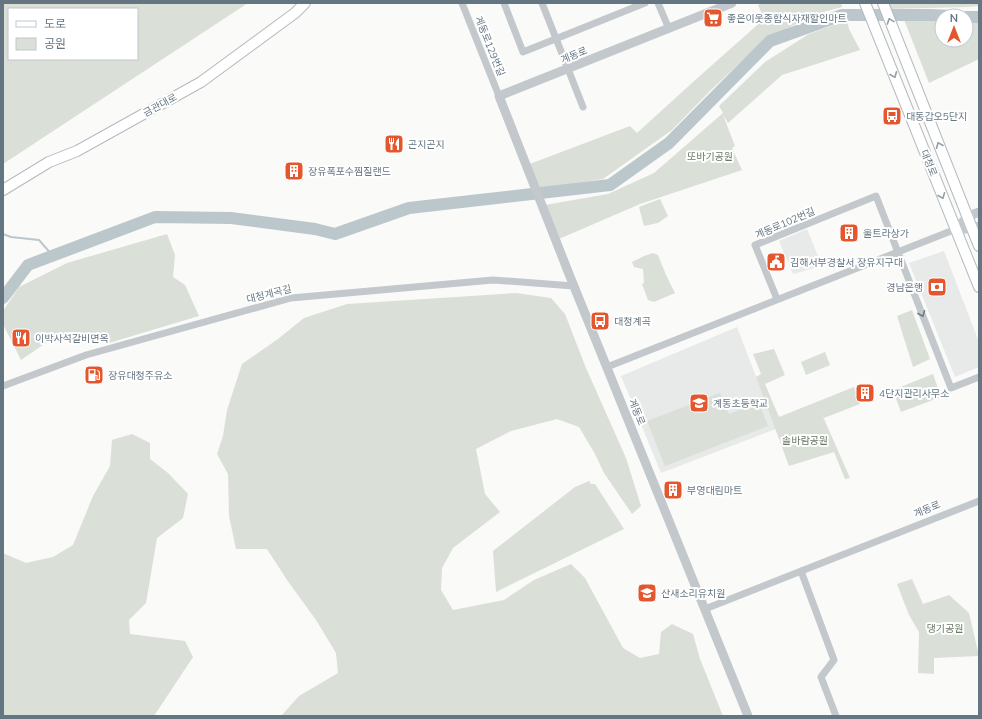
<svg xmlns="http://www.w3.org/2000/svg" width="982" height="719" font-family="Mulish,'Noto Sans KR',sans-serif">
<rect width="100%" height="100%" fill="#fafaf8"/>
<g fill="#e8e9e9">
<polygon points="807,229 822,266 793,274 779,241"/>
<polygon points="944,251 979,342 979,367 955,377 909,263"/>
<polygon points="737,327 776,429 661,473 621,376"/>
</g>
<g fill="#dadfd7" fill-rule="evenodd">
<path d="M3 3H248L3 164ZM9 9H137V59H9Z"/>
<polygon points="762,3 841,3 842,7 816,14 764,40 711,90 672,130 603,179 540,189 527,165 630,126 637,133 693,82 764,19 758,5"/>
<polygon points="885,3 979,3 979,6 967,7 888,9"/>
<polygon points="903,17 942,20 942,40 966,40 966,20 979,20 979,59 929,83"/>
<polygon points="847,20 849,29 860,50 782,75 728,123 723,115 735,146 732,148 742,170 640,204 559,239 545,205 608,194 654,173 723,113 719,106 765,62 809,34"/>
<polygon points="660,199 668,216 658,223 644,226 639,207"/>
<polygon points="167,234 175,255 173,277 185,285 199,316 109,343 56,336 21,360 3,324 3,311 19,287 67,263"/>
<polygon points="653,253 658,255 666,275 675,293 654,302 648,300 642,284 644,283 643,269 634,267 632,262 644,256"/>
<polygon points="516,293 551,298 565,314 586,368 626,458 641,506 632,514 604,473 595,454 579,427 557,419 511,431 476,449 485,494 500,512 453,548 442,568 441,590 453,610 504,600 534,580 571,564 585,578 623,648 640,658 659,654 661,632 672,624 693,634 700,659 723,716 281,716 299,696 338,673 336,653 316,620 287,580 267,549 236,549 229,516 228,474 217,454 223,436 227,410 242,364 278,339 304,318 347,304"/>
<polygon points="912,310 930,359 913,367 897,316"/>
<polygon points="774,349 785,375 765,384 779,417 854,387 860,404 824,418 821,412 850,478 845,479 834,452 789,466 756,377 761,374 753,354"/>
<polygon points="825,352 830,365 806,375 801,362"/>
<polygon points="933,374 941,397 901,412 893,390"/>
<polygon points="720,393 729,414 759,403 768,426 665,466 647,421"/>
<polygon points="132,434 150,443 150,459 168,473 188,494 183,518 157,538 146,603 129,620 130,634 185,641 193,657 154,716 3,716 3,553 26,563 53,557 73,545 93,496 110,466 112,440"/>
<polygon points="589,481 591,484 595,484 624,529 496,592 493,551 575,487"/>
<polygon points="912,579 923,604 949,595 969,613 979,656 934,658 934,674 918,673 919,632 909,615 897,584"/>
</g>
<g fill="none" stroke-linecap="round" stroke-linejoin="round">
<polyline stroke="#bbc7cb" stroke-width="2" points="3,234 11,237 39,240 53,256"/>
<g stroke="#bbc7cb" stroke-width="12">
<polyline points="966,17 979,17"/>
<polyline points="3,298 28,265 155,217 231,218 315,229 335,234 409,208 610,185 669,143 770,41 842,15 930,15 955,16"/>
</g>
<g stroke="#b3babf" stroke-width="12">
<g id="secondary">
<polyline points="865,3 979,287"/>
<polyline points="883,3 979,246"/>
<polyline points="3,190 49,162 77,151 201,82 295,13 305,3"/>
</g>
</g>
<g stroke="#c3c8cc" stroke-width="7">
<polyline points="462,3 499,96"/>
<polyline points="504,3 523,52 645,3"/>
<polyline points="542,3 583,107"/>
<polyline points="658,3 669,29"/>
<polyline points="777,299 755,245 876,196 951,388 979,377"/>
<polyline points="607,367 956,229"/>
<polyline points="3,386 86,355 291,298 493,280 574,286"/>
<polyline points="801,571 834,660 821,677 836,716"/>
<polyline points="705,609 979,501"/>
</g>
<g stroke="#c3c8cc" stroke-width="9">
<polyline points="732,3 499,96 569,274 748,716"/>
<polyline points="956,229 967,217 979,212"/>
<polyline points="956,229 972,229 979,226"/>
</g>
<use href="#secondary" stroke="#fff" stroke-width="10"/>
</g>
<defs><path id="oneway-chevron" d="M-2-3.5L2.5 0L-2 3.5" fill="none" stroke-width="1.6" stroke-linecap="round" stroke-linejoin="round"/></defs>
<g stroke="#939fa8">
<use href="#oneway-chevron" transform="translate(890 21) rotate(-110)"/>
<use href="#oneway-chevron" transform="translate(894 75) rotate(68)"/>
<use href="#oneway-chevron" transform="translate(939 145) rotate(-112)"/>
<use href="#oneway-chevron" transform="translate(942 196) rotate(68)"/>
</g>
<use stroke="#6a7a87" href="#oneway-chevron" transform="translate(922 314) rotate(68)"/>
<defs>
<g id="supermarket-square" transform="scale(1)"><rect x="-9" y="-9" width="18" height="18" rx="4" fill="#e4572e" stroke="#fff"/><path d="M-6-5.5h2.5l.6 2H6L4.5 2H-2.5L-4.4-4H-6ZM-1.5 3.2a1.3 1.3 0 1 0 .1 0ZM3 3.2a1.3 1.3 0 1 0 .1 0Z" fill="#fff"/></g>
<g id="bus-square" transform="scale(1)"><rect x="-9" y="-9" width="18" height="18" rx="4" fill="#e4572e" stroke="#fff"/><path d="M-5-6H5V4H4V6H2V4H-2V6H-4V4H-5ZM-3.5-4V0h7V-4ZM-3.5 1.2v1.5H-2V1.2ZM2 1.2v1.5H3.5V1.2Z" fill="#fff"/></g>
<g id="restaurant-square" transform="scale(1)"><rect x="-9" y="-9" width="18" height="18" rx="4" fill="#e4572e" stroke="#fff"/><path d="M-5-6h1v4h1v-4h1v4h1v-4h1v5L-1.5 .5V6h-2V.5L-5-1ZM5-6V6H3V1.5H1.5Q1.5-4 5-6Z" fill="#fff"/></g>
<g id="building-square" transform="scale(1)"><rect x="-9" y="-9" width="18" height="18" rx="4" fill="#e4572e" stroke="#fff"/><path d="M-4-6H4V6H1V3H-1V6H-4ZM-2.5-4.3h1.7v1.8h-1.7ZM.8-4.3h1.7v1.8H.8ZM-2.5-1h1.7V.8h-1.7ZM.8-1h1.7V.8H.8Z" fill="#fff"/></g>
<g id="civic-square" transform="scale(1)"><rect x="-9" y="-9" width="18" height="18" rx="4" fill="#e4572e" stroke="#fff"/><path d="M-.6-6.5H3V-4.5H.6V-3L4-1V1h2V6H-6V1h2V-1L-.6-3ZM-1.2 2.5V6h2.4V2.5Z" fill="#fff"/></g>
<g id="bank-square" transform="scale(1)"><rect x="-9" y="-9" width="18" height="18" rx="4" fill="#e4572e" stroke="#fff"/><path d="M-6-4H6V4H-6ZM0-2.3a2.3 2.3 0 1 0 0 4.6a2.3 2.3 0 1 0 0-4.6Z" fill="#fff"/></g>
<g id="fuel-square" transform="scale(1)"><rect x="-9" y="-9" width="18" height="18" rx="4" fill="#e4572e" stroke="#fff"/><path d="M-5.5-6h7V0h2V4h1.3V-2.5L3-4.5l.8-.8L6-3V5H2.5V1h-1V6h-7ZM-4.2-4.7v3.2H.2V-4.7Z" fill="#fff"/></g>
<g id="school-square" transform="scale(1)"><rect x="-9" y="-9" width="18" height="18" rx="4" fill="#e4572e" stroke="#fff"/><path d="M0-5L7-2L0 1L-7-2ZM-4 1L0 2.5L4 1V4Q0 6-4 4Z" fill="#fff"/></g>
</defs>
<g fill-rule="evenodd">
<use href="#supermarket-square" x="713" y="18"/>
<use href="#bus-square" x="892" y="116"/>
<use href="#restaurant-square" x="394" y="144"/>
<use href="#building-square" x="294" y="171"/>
<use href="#building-square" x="849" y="233"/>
<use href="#civic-square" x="776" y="262"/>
<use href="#bank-square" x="937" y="287"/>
<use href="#bus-square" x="600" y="321"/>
<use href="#restaurant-square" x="21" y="338"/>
<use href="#fuel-square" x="94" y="375"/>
<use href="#building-square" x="865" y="393"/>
<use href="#school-square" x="699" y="403"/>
<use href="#building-square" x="673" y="490"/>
<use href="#school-square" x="647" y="593"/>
</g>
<g text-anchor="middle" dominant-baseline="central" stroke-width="4" stroke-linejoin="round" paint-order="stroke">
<g font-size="10" fill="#657683" stroke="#fff" text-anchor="start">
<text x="727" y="18">좋은이웃종합식자재할인마트</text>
<text x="906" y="116">대동갑오5단지</text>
<text x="408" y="144">곤지곤지</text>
<text x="308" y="171">장유폭포수찜질랜드</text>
<text x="863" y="233">울트라상가</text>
<text x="790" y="262">김해서부경찰서 장유지구대</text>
<text x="923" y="287" text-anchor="end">경남은행</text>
<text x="614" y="321">대청계곡</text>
<text x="35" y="338">이박사석갈비면옥</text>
<text x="108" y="375">장유대청주유소</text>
<text x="879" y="393">4단지관리사무소</text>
<text x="713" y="403">계동초등학교</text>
<text x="687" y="490">부영대림마트</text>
<text x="661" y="593">산새소리유치원</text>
</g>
<g font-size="10" fill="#657683" stroke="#fff">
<text transform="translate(490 46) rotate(68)">계동로129번길</text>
<text transform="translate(574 55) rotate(-22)">계동로</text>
<text transform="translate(160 105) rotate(-29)">금관대로</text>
<text transform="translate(929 163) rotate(68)">대청로</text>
<text transform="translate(785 223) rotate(-23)">계동로102번길</text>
<text transform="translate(269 294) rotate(-14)">대청계곡길</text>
<text transform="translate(637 412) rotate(68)">계동로</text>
<text transform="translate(927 509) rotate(-22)">계동로</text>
</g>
<g font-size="10" fill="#687a64" stroke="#fff">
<text x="710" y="156">또바기공원</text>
<text x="805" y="440">솔바람공원</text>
<text x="945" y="628">댕기공원</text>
</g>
</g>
<rect width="982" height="719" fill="none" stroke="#657683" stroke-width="8"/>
<rect x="8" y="8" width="130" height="52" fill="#ffffff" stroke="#c1c8cd"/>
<rect x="16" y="21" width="20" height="6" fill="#ffffff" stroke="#c1c8cd"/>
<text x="44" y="28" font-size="12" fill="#657683">도로</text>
<rect x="16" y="38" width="20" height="12" fill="#dadfd7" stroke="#c1c8cd"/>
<text x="44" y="48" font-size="12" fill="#657683">공원</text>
<g transform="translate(954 28)"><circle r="19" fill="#ffffff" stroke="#c1c8cd"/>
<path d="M0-3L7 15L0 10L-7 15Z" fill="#e4572e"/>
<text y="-6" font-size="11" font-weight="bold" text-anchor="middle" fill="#657683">N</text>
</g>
</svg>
